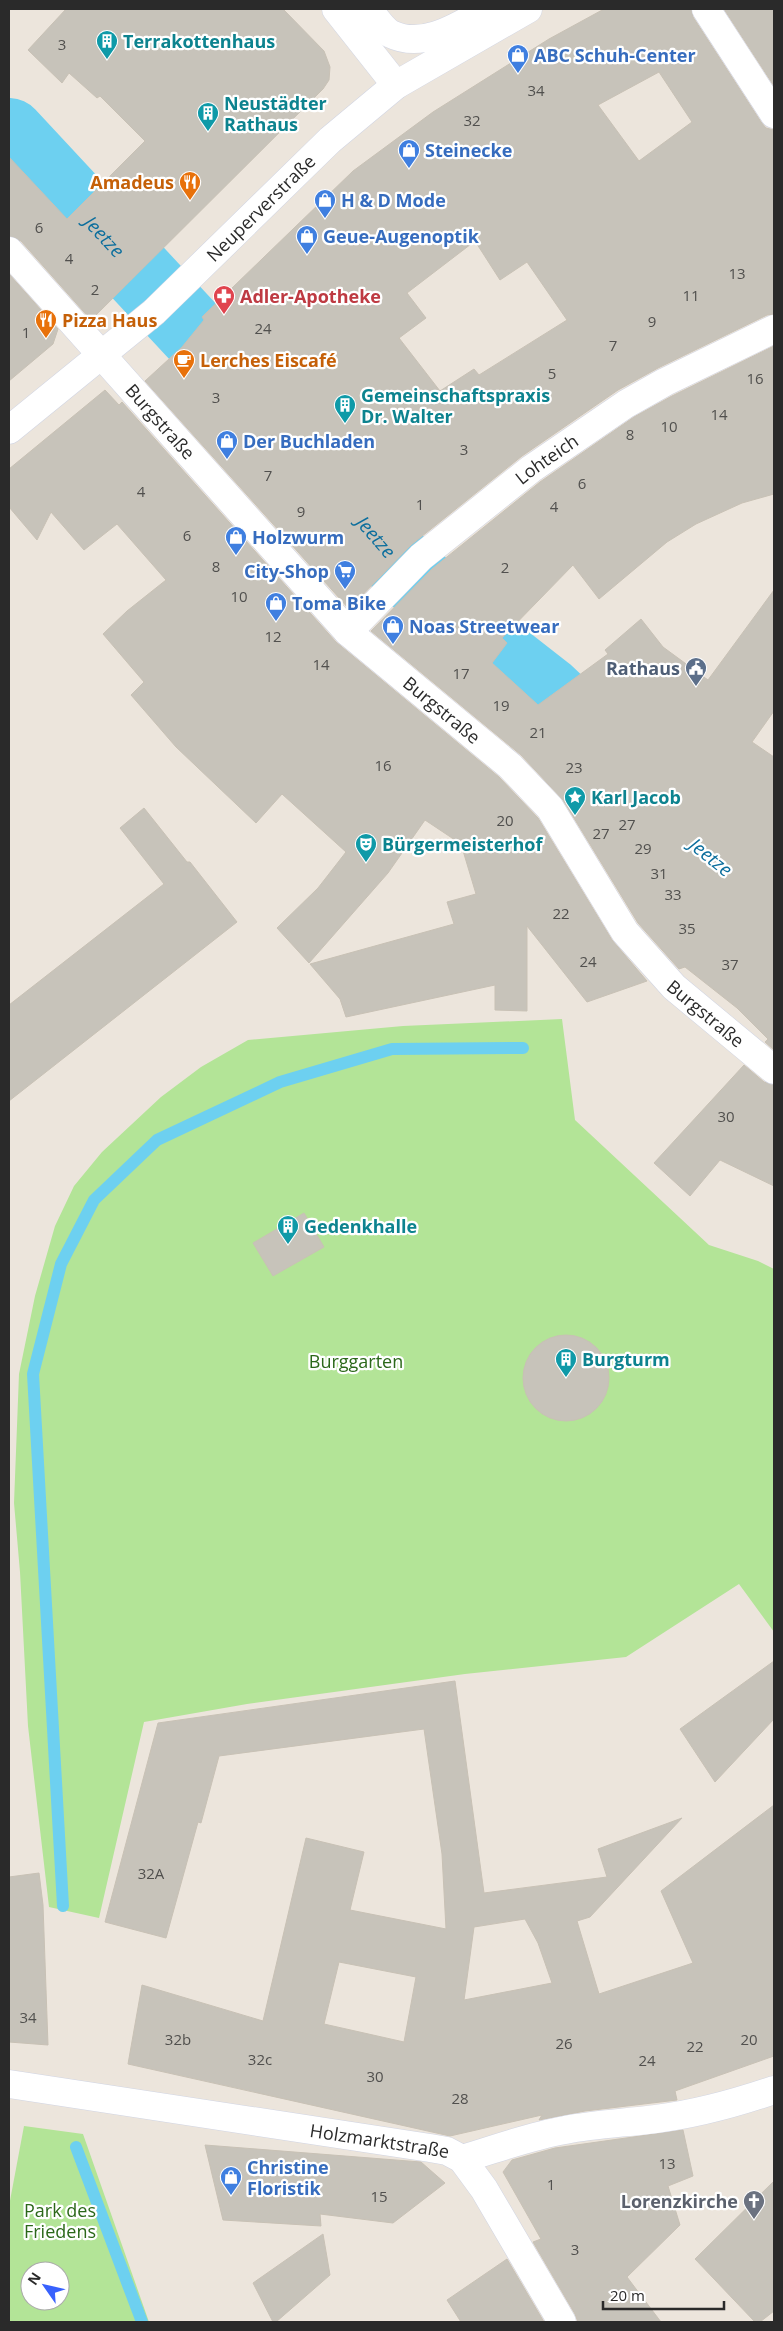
<svg xmlns="http://www.w3.org/2000/svg" width="783" height="2331" font-family="'Open Sans',sans-serif">
<rect width="100%" height="100%" fill="#ece5dc"/>
<g fill="#b3e497" fill-rule="evenodd">
<polygon points="562,1019 575,1120 709,1245 758,1261 774,1269 774,1632 739,1584 626,1657 465,1674 247,1704 144,1722 99,1918 49,1907 28,1726 20,1572 14,1503 19,1374 35,1296 55,1226 74,1186 102,1152 161,1097 201,1067 248,1040 403,1026"/>
<path d="M24 2126 83 2134 149 2322H9V2206ZM30 2271H60V2301H30Z"/>
</g>
<g fill="none" stroke-linecap="round" stroke-linejoin="round">
<g stroke="#6dd0f0" stroke-width="12">
<polyline points="63,1906 33,1374 61,1264 94,1200 157,1140 280,1082 392,1049 523,1048"/>
<polyline points="76,2147 142,2322"/>
</g>
<g stroke="#6dd0f0" stroke-width="72">
<path id="s1" d="M9 134 262 406"/>
<path id="s2" d="M330 484 398 562 482 641 546 691 623 764"/>
</g>
</g>
<g fill="#c7c3ba" stroke="#c8c1b5" fill-rule="evenodd">
<polygon points="66,9 283,9 324,51 330,67 329,80 323,89 91,320 21,241 9,236 9,157 67,219 145,141 100,96 97,98 69,73 62,83 28,50"/>
<path d="M604 9H691L693 17 761 122 766 128 774 130V314L767 315 658 368 618 390 522 456 411 545 349 609 145 381 182 347 204 320 202 317 353 171 433 112 549 39ZM659 72 692 122 639 161 598 105ZM475 241 500 280 527 262 567 320 479 375 474 369 440 391 399 338 426 318 407 293Z"/>
<polygon points="724,9 774,9 774,86"/>
<polygon points="9,274 58,329 53,344 9,381"/>
<polygon points="774,346 774,494 742,503 696,524 667,542 599,599 573,565 502,638 507,643 492,663 538,705 608,654 605,650 641,619 663,647 708,680 774,590 774,711 752,742 774,757 774,1050 765,1042 768,1039 737,1008 685,967 679,969 638,923 563,800 521,755 371,631 432,569 540,482 634,417 672,396"/>
<polygon points="105,390 119,405 122,402 336,642 499,777 538,818 612,940 647,981 587,1002 527,926 527,1011 495,1010 495,985 346,1017 340,999 310,964 454,924 447,902 476,894 461,844 425,820 388,873 309,963 277,928 318,888 346,852 282,794 256,823 176,747 131,695 144,682 103,634 127,611 166,580 117,524 84,550 51,512 37,540 9,507 9,469"/>
<polygon points="144,808 187,862 190,862 237,922 9,1101 9,1005 164,884 120,828"/>
<polygon points="744,1065 764,1082 774,1085 774,1186 720,1160 690,1196 654,1163"/>
<polygon points="304,1213 324,1247 273,1276 253,1243"/>
<circle cx="566" cy="1378" r="43"/>
<polygon points="774,1661 774,1719 715,1782 680,1729"/>
<path d="M455 1681 484 1893 607 1877 598 1849 682 1818 590 1917 577 1921 599 1994 693 1963 661 1891 774 1805V2056L675 2091 677 2100 585 2111 539 2120 542 2115 450 2136 128 2064 142 1985 263 2021 306 1838 364 1852 350 1910 446 1929 442 1854 424 1729 219 1756 201 1823 198 1822 166 1938 105 1922 158 1723ZM525 1919 538 1943 552 1983 464 2000 474 1927ZM339 1962 416 1977 404 2042 324 2024Z"/>
<polygon points="39,1873 43,1905 48,2045 9,2042 9,1877"/>
<polygon points="683,2130 693,2176 668,2186 680,2225 627,2277 661,2322 578,2322 575,2314 533,2242 541,2239 503,2172 512,2160 555,2148"/>
<polygon points="205,2145 421,2162 445,2183 393,2223 320,2214 321,2226 223,2220"/>
<polygon points="774,2181 774,2311 760,2322 755,2322 695,2259"/>
<polygon points="323,2234 330,2275 276,2322 273,2322 253,2283"/>
<polygon points="507,2259 544,2322 461,2322 447,2300"/>
</g>
<g fill="none" stroke-linecap="round" stroke-linejoin="round">
<g stroke="#d1d5e3" stroke-width="29">
<g id="street">
<polyline points="336,9 396,85"/>
<path d="M368 9C374 16 383 30 391 34 424 50 460 25 489 9"/>
<polyline points="706,9 774,114"/>
<path id="s3" d="M9 251 348 632 510 766 550 808 625 932 674 987 774 1070"/>
<path id="s4" d="M9 430 154 312 330 140 396 85 528 9"/>
<path id="s5" d="M348 632 421 557 531 469 626 404 665 382 774 329"/>
</g>
</g>
<g stroke="#d1d5e3" stroke-width="29">
<g id="secondary">
<path id="s6" d="M9 2084 430 2148 447 2151 462 2159 484 2189 562 2322"/>
<path d="M462 2159C496 2149 530 2136 565 2130 595 2124 626 2123 656 2119 696 2114 736 2103 774 2090"/>
</g>
</g>
<use href="#street" stroke="#fff" stroke-width="28"/>
<use href="#secondary" stroke="#fff" stroke-width="28"/>
</g>
<defs>
<g id="building-pin" transform="scale(1.125)"><path d="M0 17L-7.5 6A9.5 9.5 0 1 1 7.5 6Z" fill="#0f9aa8" stroke="#fff"/><path d="M-4-6H4V6H1V3H-1V6H-4ZM-2.5-4.3h1.7v1.8h-1.7ZM.8-4.3h1.7v1.8H.8ZM-2.5-1h1.7V.8h-1.7ZM.8-1h1.7V.8H.8Z" fill="#fff"/></g>
<g id="shop-pin" transform="scale(1.125)"><path d="M0 17L-7.5 6A9.5 9.5 0 1 1 7.5 6Z" fill="#3f7fe0" stroke="#fff"/><path d="M-5-2.5h2.3a2.7 3.5 0 0 1 5.4 0H5L5.5 6h-11ZM-1.5-2.5h3a1.5 2.3 0 0 0-3 0Z" fill="#fff"/></g>
<g id="restaurant-pin" transform="scale(1.125)"><path d="M0 17L-7.5 6A9.5 9.5 0 1 1 7.5 6Z" fill="#e8710a" stroke="#fff"/><path d="M-5-6h1v4h1v-4h1v4h1v-4h1v5L-1.5 .5V6h-2V.5L-5-1ZM5-6V6H3V1.5H1.5Q1.5-4 5-6Z" fill="#fff"/></g>
<g id="pharmacy-pin" transform="scale(1.125)"><path d="M0 17L-7.5 6A9.5 9.5 0 1 1 7.5 6Z" fill="#e0444e" stroke="#fff"/><path d="M-2-6h4v4h4v4h-4v4h-4v-4h-4v-4h4Z" fill="#fff"/></g>
<g id="cafe-pin" transform="scale(1.125)"><path d="M0 17L-7.5 6A9.5 9.5 0 1 1 7.5 6Z" fill="#e8710a" stroke="#fff"/><path d="M-5.5-4.5H6V0H3Q3 3.5 0 3.5H-2.5Q-5.5 3.5-5.5 0ZM3-3.2v2h1.7v-2ZM-6 4.5H4V6H-6Z" fill="#fff"/></g>
<g id="supermarket-pin" transform="scale(1.125)"><path d="M0 17L-7.5 6A9.5 9.5 0 1 1 7.5 6Z" fill="#3f7fe0" stroke="#fff"/><path d="M-6-5.5h2.5l.6 2H6L4.5 2H-2.5L-4.4-4H-6ZM-1.5 3.2a1.3 1.3 0 1 0 .1 0ZM3 3.2a1.3 1.3 0 1 0 .1 0Z" fill="#fff"/></g>
<g id="civic-pin" transform="scale(1.125)"><path d="M0 17L-7.5 6A9.5 9.5 0 1 1 7.5 6Z" fill="#5c6f8a" stroke="#fff"/><path d="M-.6-6.5H3V-4.5H.6V-3L4-1V1h2V6H-6V1h2V-1L-.6-3ZM-1.2 2.5V6h2.4V2.5Z" fill="#fff"/></g>
<g id="sight-pin" transform="scale(1.125)"><path d="M0 17L-7.5 6A9.5 9.5 0 1 1 7.5 6Z" fill="#0f9aa8" stroke="#fff"/><path d="M0-6L1.8-2.2L6-1.7L2.9 1.2L3.7 5.4L0 3.3L-3.7 5.4L-2.9 1.2L-6-1.7L-1.8-2.2Z" fill="#fff"/></g>
<g id="theatre-pin" transform="scale(1.125)"><path d="M0 17L-7.5 6A9.5 9.5 0 1 1 7.5 6Z" fill="#0f9aa8" stroke="#fff"/><path d="M-5-5.5Q0-4 5-5.5V0Q5 5 0 6Q-5 5-5 0ZM-3.3-2.5H-1v1.5H-3.3ZM1-2.5H3.3v1.5H1ZM-2.8 1Q0 5.5 2.8 1Z" fill="#fff"/></g>
<g id="church-pin" transform="scale(1.125)"><path d="M0 17L-7.5 6A9.5 9.5 0 1 1 7.5 6Z" fill="#6b7280" stroke="#fff"/><path d="M-1.2-6h2.4v3.5h3.3v2.4h-3.3V6h-2.4V-.1h-3.3v-2.4h3.3Z" fill="#fff"/></g>
</defs>
<g fill-rule="evenodd">
<use href="#building-pin" x="107" y="41"/>
<use href="#shop-pin" x="518" y="55"/>
<use href="#building-pin" x="208" y="113"/>
<use href="#shop-pin" x="409" y="150"/>
<use href="#restaurant-pin" x="190" y="182"/>
<use href="#shop-pin" x="325" y="200"/>
<use href="#shop-pin" x="307" y="236"/>
<use href="#pharmacy-pin" x="224" y="296"/>
<use href="#restaurant-pin" x="46" y="320"/>
<use href="#cafe-pin" x="184" y="360"/>
<use href="#building-pin" x="345" y="405"/>
<use href="#shop-pin" x="227" y="441"/>
<use href="#shop-pin" x="236" y="537"/>
<use href="#supermarket-pin" x="345" y="571"/>
<use href="#shop-pin" x="276" y="603"/>
<use href="#shop-pin" x="393" y="626"/>
<use href="#civic-pin" x="696" y="668"/>
<use href="#sight-pin" x="575" y="797"/>
<use href="#theatre-pin" x="366" y="844"/>
<use href="#building-pin" x="288" y="1226"/>
<use href="#building-pin" x="566" y="1359"/>
<use href="#shop-pin" x="231" y="2177"/>
<use href="#church-pin" x="754" y="2201"/>
</g>
<g text-anchor="middle" dominant-baseline="central" stroke-width="4.5" stroke-linejoin="round" paint-order="stroke">
<g font-size="15" fill="#51504e">
<text x="62" y="44">3</text>
<text x="536" y="90">34</text>
<text x="472" y="120">32</text>
<text x="39" y="227">6</text>
<text x="69" y="258">4</text>
<text x="737" y="273">13</text>
<text x="95" y="289">2</text>
<text x="691" y="295">11</text>
<text x="652" y="321">9</text>
<text x="263" y="328">24</text>
<text x="26" y="332">1</text>
<text x="613" y="345">7</text>
<text x="552" y="373">5</text>
<text x="755" y="378">16</text>
<text x="216" y="397">3</text>
<text x="719" y="414">14</text>
<text x="669" y="426">10</text>
<text x="630" y="434">8</text>
<text x="464" y="449">3</text>
<text x="268" y="475">7</text>
<text x="582" y="483">6</text>
<text x="141" y="491">4</text>
<text x="420" y="504">1</text>
<text x="554" y="506">4</text>
<text x="301" y="511">9</text>
<text x="187" y="535">6</text>
<text x="216" y="566">8</text>
<text x="505" y="567">2</text>
<text x="239" y="596">10</text>
<text x="273" y="636">12</text>
<text x="321" y="664">14</text>
<text x="461" y="673">17</text>
<text x="501" y="705">19</text>
<text x="538" y="732">21</text>
<text x="383" y="765">16</text>
<text x="574" y="767">23</text>
<text x="505" y="820">20</text>
<text x="627" y="824">27</text>
<text x="601" y="833">27</text>
<text x="643" y="848">29</text>
<text x="659" y="873">31</text>
<text x="673" y="894">33</text>
<text x="561" y="913">22</text>
<text x="687" y="928">35</text>
<text x="588" y="961">24</text>
<text x="730" y="964">37</text>
<text x="726" y="1116">30</text>
<text x="151" y="1873">32A</text>
<text x="28" y="2017">34</text>
<text x="178" y="2039">32b</text>
<text x="749" y="2039">20</text>
<text x="564" y="2043">26</text>
<text x="695" y="2046">22</text>
<text x="260" y="2059">32c</text>
<text x="647" y="2060">24</text>
<text x="375" y="2076">30</text>
<text x="460" y="2098">28</text>
<text x="667" y="2163">13</text>
<text x="551" y="2184">1</text>
<text x="379" y="2196">15</text>
<text x="575" y="2249">3</text>
</g>
<g font-size="18" font-weight="bold" fill="#0d838f" stroke="#fff" text-anchor="start">
<text x="123" y="41">Terrakottenhaus</text>
<text x="224" y="103">Neustädter<tspan x="224" dy="21">Rathaus</tspan></text>
<text x="361" y="395">Gemeinschaftspraxis<tspan x="361" dy="21">Dr. Walter</tspan></text>
<text x="591" y="797">Karl Jacob</text>
<text x="382" y="844">Bürgermeisterhof</text>
<text x="304" y="1226">Gedenkhalle</text>
<text x="582" y="1359">Burgturm</text>
</g>
<g font-size="18" font-weight="bold" fill="#366cbe" stroke="#fff" text-anchor="start">
<text x="534" y="55">ABC Schuh-Center</text>
<text x="425" y="150">Steinecke</text>
<text x="341" y="200">H &amp; D Mode</text>
<text x="323" y="236">Geue-Augenoptik</text>
<text x="243" y="441">Der Buchladen</text>
<text x="252" y="537">Holzwurm</text>
<text x="329" y="571" text-anchor="end">City-Shop</text>
<text x="292" y="603">Toma Bike</text>
<text x="409" y="626">Noas Streetwear</text>
<text x="247" y="2167">Christine<tspan x="247" dy="21">Floristik</tspan></text>
</g>
<g font-size="18" font-weight="bold" fill="#c56008" stroke="#fff" text-anchor="start">
<text x="174" y="182" text-anchor="end">Amadeus</text>
<text x="62" y="320">Pizza Haus</text>
<text x="200" y="360">Lerches Eiscafé</text>
</g>
<g font-size="18" fill="#2a2a2a" stroke="#fff">
<text stroke="none"><textPath href="#s4" startOffset="336">Neuperverstraße</textPath></text>
<text stroke="none"><textPath href="#s3" startOffset="228">Burgstraße</textPath></text>
<text stroke="none"><textPath href="#s5" startOffset="264">Lohteich</textPath></text>
<text stroke="none"><textPath href="#s3" startOffset="632">Burgstraße</textPath></text>
<text stroke="none"><textPath href="#s3" startOffset="1038">Burgstraße</textPath></text>
<text stroke="none"><textPath href="#s6" startOffset="375">Holzmarktstraße</textPath></text>
</g>
<g font-size="18" font-weight="bold" fill="#be3a42" stroke="#fff" text-anchor="start">
<text x="240" y="296">Adler-Apotheke</text>
</g>
<g font-size="18" font-weight="bold" fill="#4e5e75" stroke="#fff" text-anchor="end">
<text x="680" y="668">Rathaus</text>
</g>
<g font-size="18" fill="#2b6819" stroke="#fff">
<text x="356" y="1361">Burggarten</text>
<text x="60" y="2210">Park des<tspan x="60" dy="21">Friedens</tspan></text>
</g>
<g font-size="18" font-weight="bold" fill="#5b616d" stroke="#fff" text-anchor="end">
<text x="738" y="2201">Lorenzkirche</text>
</g>
<g font-size="19" font-style="italic" fill="#0b6e9d" stroke="#fff">
<text stroke="none"><textPath href="#s1" startOffset="140">Jeetze</textPath></text>
<text stroke="none"><textPath href="#s2" startOffset="70">Jeetze</textPath></text>
<text transform="translate(711 857) rotate(39)">Jeetze</text>
</g>
</g>
<rect width="783" height="2331" fill="none" stroke="#2a2a2a" stroke-width="20"/>
<g transform="translate(45 2286) rotate(304)"><circle r="24" fill="#ffffff" stroke="#aaaaaa"/>
<path d="M0-4L9 19L0 12L-9 19Z" fill="#3861fd"/>
<text y="-8" font-size="14" font-weight="bold" text-anchor="middle" fill="#2a2a2a">N</text>
</g>
<path d="M603 2301v8h121v-8" fill="none" stroke="#2a2a2a" stroke-width="2.5"/>
<text x="610" y="2301" font-size="15" fill="#2a2a2a" stroke="#ffffff" stroke-width="4" paint-order="stroke">20 m</text>
</svg>
